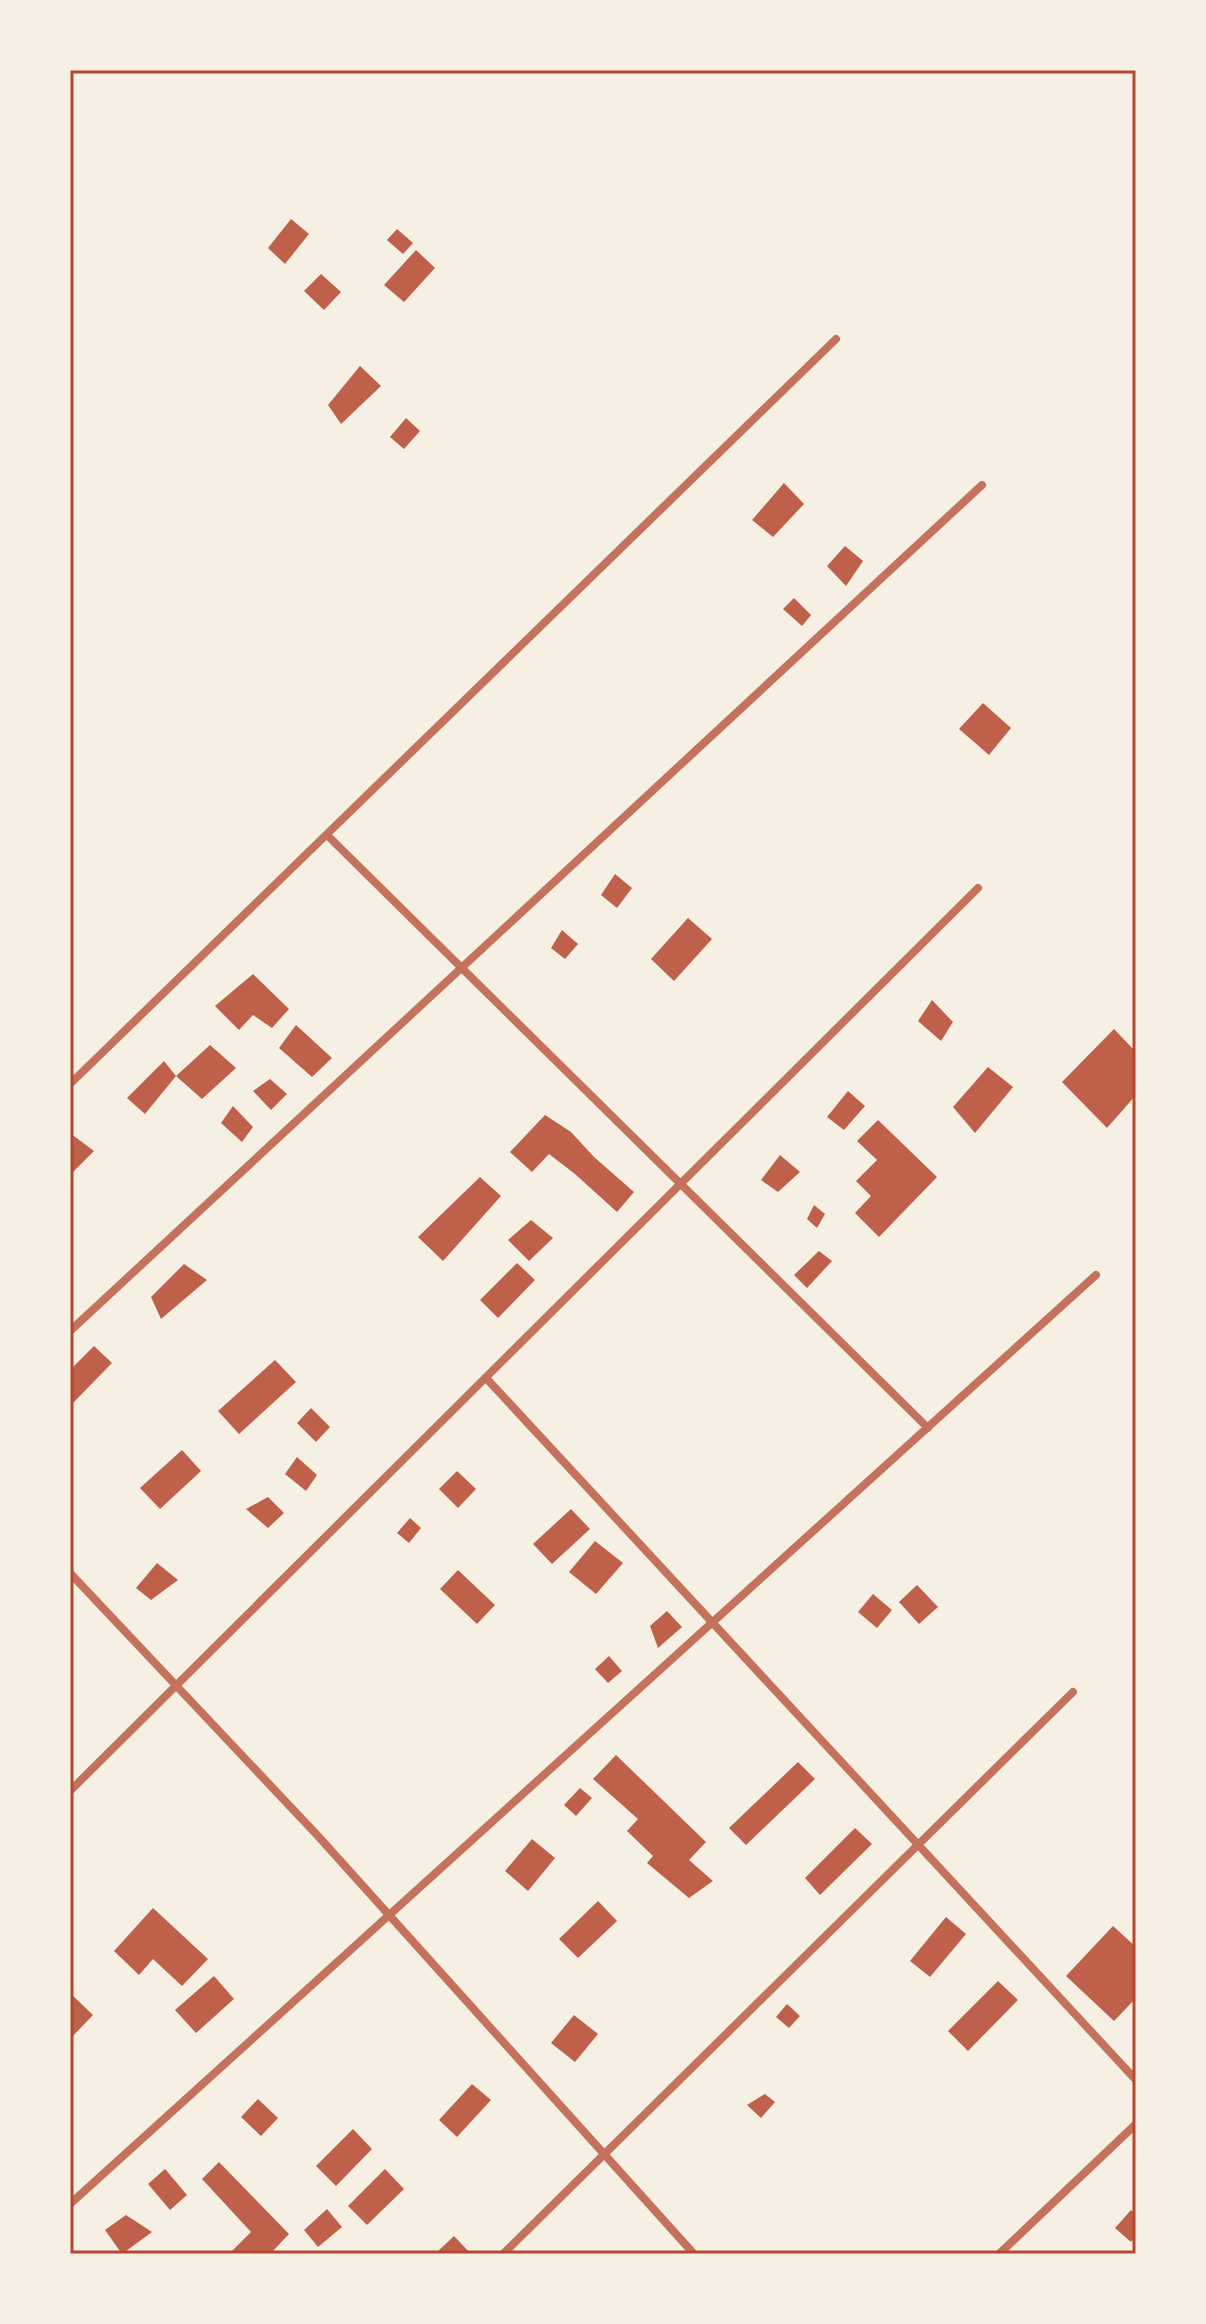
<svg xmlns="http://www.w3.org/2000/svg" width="1206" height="2324" font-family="Helvetica,sans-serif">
<rect width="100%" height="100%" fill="#f6efe4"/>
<g fill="#bf614a">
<polygon points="291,219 309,234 285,264 268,248"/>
<polygon points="397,229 413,243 403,254 387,240"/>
<polygon points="416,250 435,268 404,302 384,285"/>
<polygon points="321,274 341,292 324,310 304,291"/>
<polygon points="360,366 381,386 341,424 328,405"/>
<polygon points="406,418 420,431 404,449 390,437"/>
<polygon points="784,483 804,504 773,537 752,520"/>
<polygon points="845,546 863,561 846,586 827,566"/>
<polygon points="794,598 811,615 802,626 783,609"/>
<polygon points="983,703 1011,728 989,755 959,729"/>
<polygon points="615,874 632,888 617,908 601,895"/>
<polygon points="688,918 712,939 674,981 651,959"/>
<polygon points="562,930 578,944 565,959 551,948"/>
<polygon points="253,974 289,1009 272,1028 253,1015 239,1030 215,1006"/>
<polygon points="932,1000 953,1022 941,1041 918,1021"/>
<polygon points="296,1025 332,1058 312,1077 279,1048"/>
<polygon points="1114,1029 1136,1052 1136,1095 1107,1128 1062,1082"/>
<polygon points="210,1045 236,1068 202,1099 176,1076"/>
<polygon points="164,1061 176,1076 145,1114 127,1098"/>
<polygon points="988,1067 1013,1087 975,1133 953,1107"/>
<polygon points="270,1079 287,1094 271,1110 253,1091"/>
<polygon points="848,1091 865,1106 844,1130 827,1117"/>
<polygon points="233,1106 253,1127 242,1142 221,1123"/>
<polygon points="545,1115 571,1132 594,1157 634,1192 617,1212 575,1174 549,1154 532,1172 510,1152"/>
<polygon points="878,1120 937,1177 879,1237 855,1213 871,1196 856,1181 877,1160 857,1141"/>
<polygon points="70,1133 94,1151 70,1175"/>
<polygon points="780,1155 800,1172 778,1192 761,1180"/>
<polygon points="480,1177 501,1196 443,1261 418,1237"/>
<polygon points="814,1205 825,1214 817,1228 807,1219"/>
<polygon points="531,1220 553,1238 529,1261 508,1240"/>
<polygon points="819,1251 832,1261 807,1288 794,1275"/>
<polygon points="517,1263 535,1280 498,1318 480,1300"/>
<polygon points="184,1264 207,1280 161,1319 151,1297"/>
<polygon points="94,1346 112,1363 73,1403 70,1400 70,1370"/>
<polygon points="275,1360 296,1382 239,1434 218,1411"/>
<polygon points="311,1408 330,1427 316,1442 297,1423"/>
<polygon points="182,1450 201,1471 160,1509 140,1488"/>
<polygon points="297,1457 317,1475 306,1491 285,1474"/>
<polygon points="457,1471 476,1489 458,1508 439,1489"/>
<polygon points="268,1497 284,1513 268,1528 246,1509"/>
<polygon points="571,1509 590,1529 552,1564 533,1544"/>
<polygon points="410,1518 421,1528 409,1543 397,1533"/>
<polygon points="595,1541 623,1563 596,1594 569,1572"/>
<polygon points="157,1563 178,1580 151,1600 136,1588"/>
<polygon points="458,1570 495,1605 477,1624 440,1589"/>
<polygon points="917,1585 938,1607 919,1624 899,1602"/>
<polygon points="873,1594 892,1610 877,1628 858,1612"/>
<polygon points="667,1611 682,1627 658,1648 650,1626"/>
<polygon points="609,1656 622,1671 608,1683 595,1669"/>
<polygon points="616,1755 706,1842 689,1860 713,1881 689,1898 647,1863 653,1856 627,1831 638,1819 593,1779"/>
<polygon points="798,1762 815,1779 746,1845 729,1828"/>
<polygon points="580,1788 592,1798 576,1816 564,1805"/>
<polygon points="855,1828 872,1844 820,1895 805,1878"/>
<polygon points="532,1839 555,1858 528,1891 505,1871"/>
<polygon points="598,1901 617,1921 578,1958 559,1939"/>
<polygon points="153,1908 208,1959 182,1986 153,1959 139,1975 114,1951"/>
<polygon points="946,1917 966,1934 930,1977 910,1961"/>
<polygon points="1113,1926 1136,1947 1136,1998 1114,2021 1066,1976"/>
<polygon points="214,1976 234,1999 196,2033 175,2010"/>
<polygon points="998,1981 1018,2000 968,2051 948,2031"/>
<polygon points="70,1993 93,2015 70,2039"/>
<polygon points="787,2004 800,2016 789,2028 776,2017"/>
<polygon points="574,2015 598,2034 575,2062 551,2043"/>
<polygon points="472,2084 491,2100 457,2137 439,2120"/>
<polygon points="765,2094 775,2102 761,2118 747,2105"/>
<polygon points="258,2099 278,2118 261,2136 241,2117"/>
<polygon points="353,2129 372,2149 336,2186 316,2166"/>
<polygon points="219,2162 289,2234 270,2254 229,2254 251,2232 202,2179"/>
<polygon points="165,2169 187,2195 170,2210 148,2184"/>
<polygon points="385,2169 404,2189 367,2225 348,2206"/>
<polygon points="327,2209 342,2227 318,2247 304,2230"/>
<polygon points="1131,2210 1136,2214 1136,2236 1131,2242 1115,2228"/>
<polygon points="126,2215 152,2232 122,2254 105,2230"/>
<polygon points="454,2236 471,2254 435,2254"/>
</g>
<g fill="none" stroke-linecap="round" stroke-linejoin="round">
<g stroke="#c5725c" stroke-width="8">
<polyline points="327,835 928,1428"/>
<polyline points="70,1084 836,339"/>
<polyline points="70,1331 982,485"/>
<polyline points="486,1378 1136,2080"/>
<polyline points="70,1573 318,1836 694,2254"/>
<polyline points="70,1791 978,888"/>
<polyline points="70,2204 1096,1275"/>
<polyline points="503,2254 1073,1692"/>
<polyline points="999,2254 1136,2124"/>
</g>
</g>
<rect width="1206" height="2324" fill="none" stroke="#f6efe4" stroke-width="144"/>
<rect x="72" y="72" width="1062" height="2180" fill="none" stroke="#b5482f" stroke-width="3"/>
</svg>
